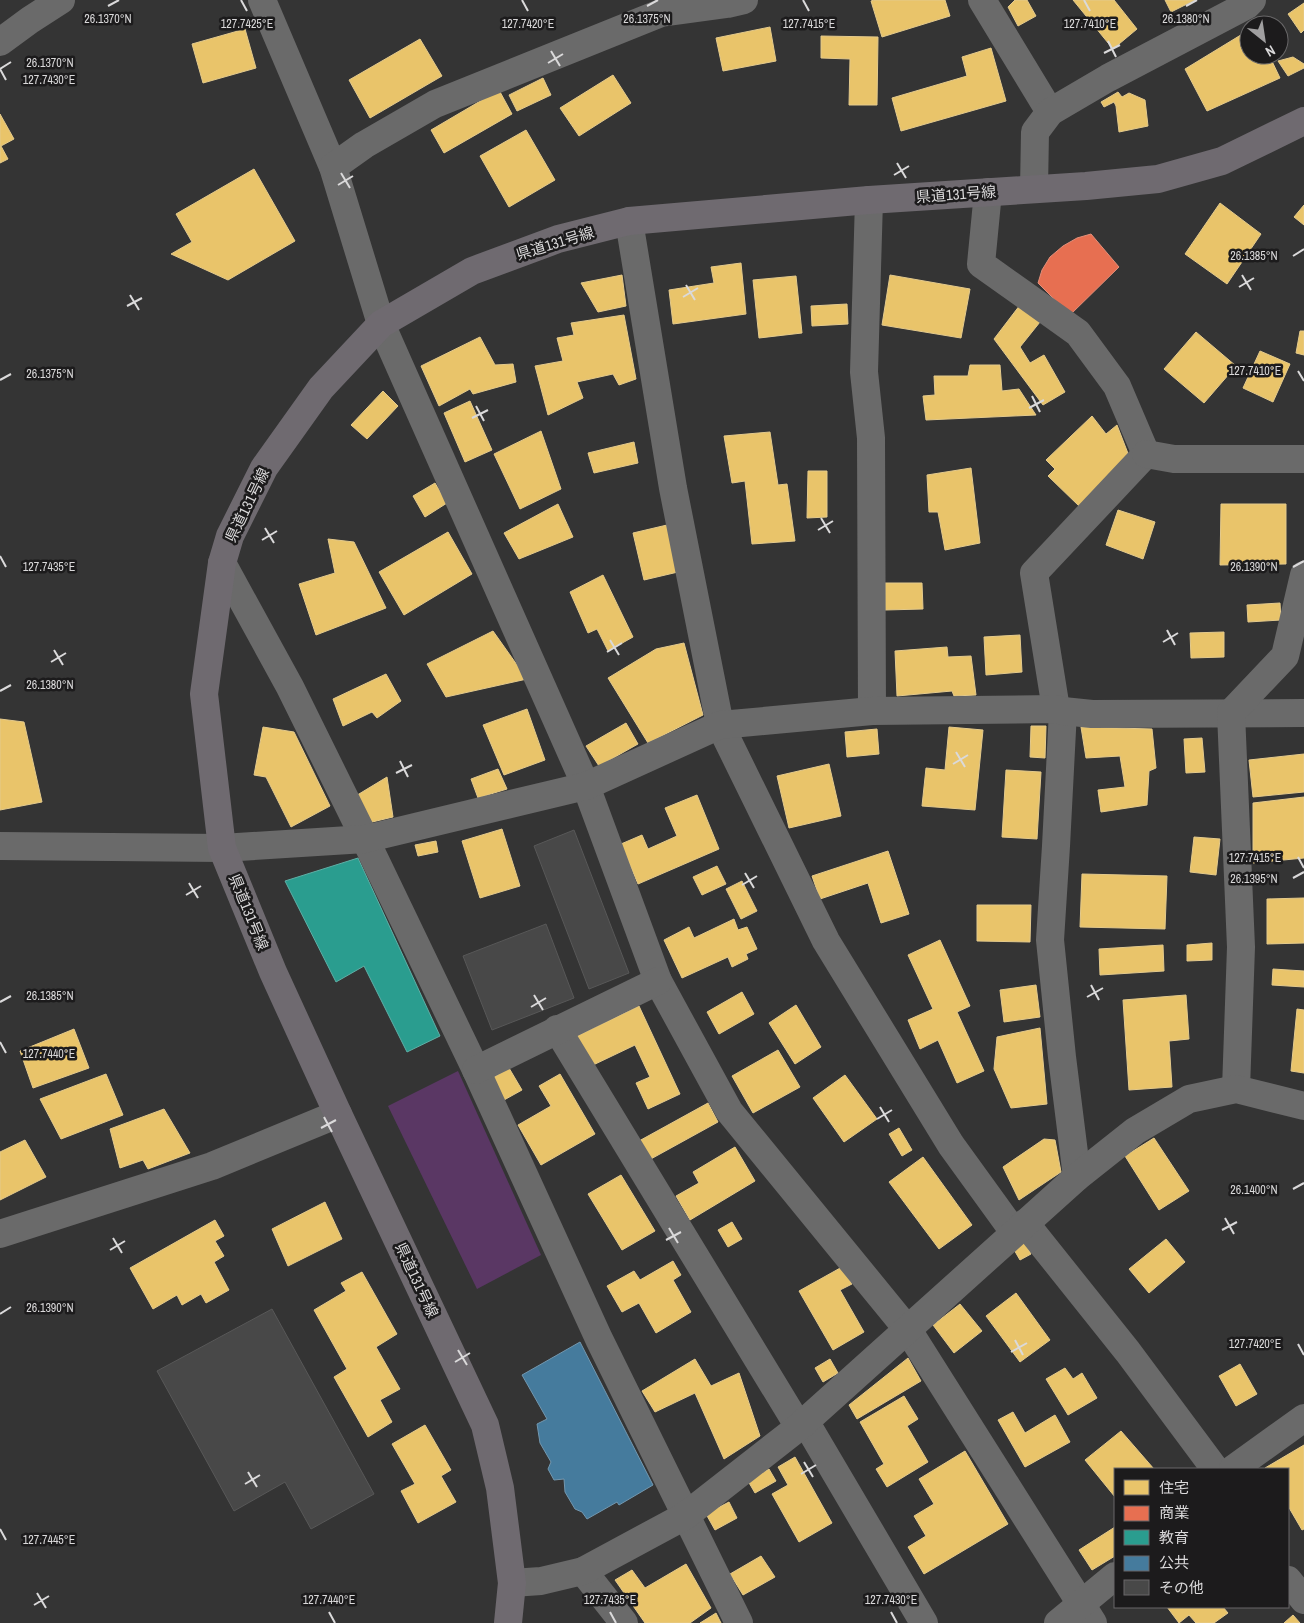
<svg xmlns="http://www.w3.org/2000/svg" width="1304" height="1623" font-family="'Archivo Narrow','Noto Sans JP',sans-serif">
<rect width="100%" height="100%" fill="#343434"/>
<polygon fill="#5a3764" points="458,1071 541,1255 477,1289 388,1106"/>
<g fill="#e9c46a" stroke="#e4ca8c">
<polygon points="874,0 945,0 950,16 882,37 871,1"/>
<polygon points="1015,0 1027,0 1036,16 1018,26 1008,7"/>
<polygon points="1073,0 1114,0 1137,29 1113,49"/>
<polygon points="1165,0 1195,0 1171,12"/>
<polygon points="1304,3 1304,30 1301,33 1288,14"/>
<polygon points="770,27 776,61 723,71 716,38"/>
<polygon points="245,29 256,68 203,83 192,44"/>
<polygon points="1249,30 1249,55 1269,55 1280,78 1207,111 1185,69"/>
<polygon points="821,36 878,37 877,105 849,105 850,59 821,58"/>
<polygon points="420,39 442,76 370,118 349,80"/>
<polygon points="991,48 1006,101 901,131 892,98 967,76 962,57"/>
<polygon points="1293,57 1304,64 1304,68 1288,76 1278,61"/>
<polygon points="613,75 631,103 579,136 560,108"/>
<polygon points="543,78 551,95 517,111 509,95"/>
<polygon points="499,90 512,114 444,153 431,130"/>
<polygon points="1118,92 1122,97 1129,93 1145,100 1148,126 1119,132 1116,106 1114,102 1104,107 1101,102"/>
<polygon points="0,114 14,139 1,146 8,159 0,163"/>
<polygon points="526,130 555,180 509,207 480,156"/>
<polygon points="254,169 295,241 228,280 171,254 192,242 176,214"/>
<polygon points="1220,203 1261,234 1227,284 1185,254"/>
<polygon points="1304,205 1304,225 1294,217"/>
<polygon points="741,263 746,314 673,324 669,290 714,283 711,267"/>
<polygon points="622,275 626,306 598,312 581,283"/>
<polygon points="890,275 970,289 961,338 882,325"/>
<polygon points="796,276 802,333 759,338 753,280"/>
<polygon points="847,304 848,324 812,326 811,306"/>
<polygon points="1020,305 1040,322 1020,347 1030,363 1044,355 1065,392 1043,405 994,339"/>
<polygon points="624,315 636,379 619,385 613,374 577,382 583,398 548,415 535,366 563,361 557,338 574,335 571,323"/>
<polygon points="1300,331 1304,331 1304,355 1296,353"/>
<polygon points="1196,332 1236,366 1204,403 1164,369"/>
<polygon points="480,337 495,365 513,364 516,382 473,394 470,389 439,406 421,366"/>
<polygon points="1260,351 1290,364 1273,402 1243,388"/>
<polygon points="970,365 1000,365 1002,391 1019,389 1036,415 926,420 923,396 935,395 934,376 968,376"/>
<polygon points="383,391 398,406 367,439 351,425"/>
<polygon points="470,401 492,450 465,462 444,413"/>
<polygon points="1092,416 1106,434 1117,425 1129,456 1079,506 1048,476 1055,469 1046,460"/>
<polygon points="541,431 561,489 520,509 494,454"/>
<polygon points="770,432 778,485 787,484 795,541 752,544 745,481 732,483 724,436"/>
<polygon points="634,442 638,463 594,473 588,453"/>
<polygon points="971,468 980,543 945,550 938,512 929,512 927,475"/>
<polygon points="808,471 827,471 827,517 807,518"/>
<polygon points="435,483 447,503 425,517 413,496"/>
<polygon points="558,504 573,537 519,559 504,533"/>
<polygon points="1221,504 1286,504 1286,564 1220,565"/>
<polygon points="1118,510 1155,522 1143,559 1106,545"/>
<polygon points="667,525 678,572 644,580 633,533"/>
<polygon points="448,532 472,574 404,615 379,572"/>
<polygon points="328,539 354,542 386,608 316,635 299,584 335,573"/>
<polygon points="603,575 633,637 608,651 597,629 588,633 570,592"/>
<polygon points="885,583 922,583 923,609 885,610"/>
<polygon points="1280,603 1281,620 1248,622 1247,605"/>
<polygon points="493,631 527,679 446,697 427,664"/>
<polygon points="1224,632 1224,657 1191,658 1190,633"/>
<polygon points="1020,635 1022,672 986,675 984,637"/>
<polygon points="684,643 703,715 648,743 608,678 656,649"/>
<polygon points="947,647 948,657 971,656 976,695 954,696 952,691 897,696 895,651"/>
<polygon points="386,674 401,701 377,718 372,712 343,726 333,699"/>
<polygon points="527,709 545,760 504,775 483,725"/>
<polygon points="0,719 24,722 42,802 0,810"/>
<polygon points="626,723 638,744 599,766 586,746"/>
<polygon points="1031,726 1046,726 1045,758 1030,757"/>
<polygon points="263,727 294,732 330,806 291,827 266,777 254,775"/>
<polygon points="949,727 983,730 975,810 922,806 926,768 945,770"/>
<polygon points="1081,727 1152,729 1156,768 1149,771 1147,805 1101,812 1098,790 1125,787 1120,756 1086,758"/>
<polygon points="877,729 879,754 847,757 845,732"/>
<polygon points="1202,738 1205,772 1186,773 1184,739"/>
<polygon points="1304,754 1304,792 1253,797 1249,760"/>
<polygon points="829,764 841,816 789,828 777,776"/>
<polygon points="498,769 507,789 478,798 471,779"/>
<polygon points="1006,770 1041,772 1037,839 1002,837"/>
<polygon points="387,777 393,817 368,823 354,797"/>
<polygon points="697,795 719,849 638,884 621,844 642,835 648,849 677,836 665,808"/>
<polygon points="1304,797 1304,858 1253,863 1253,803"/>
<polygon points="502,829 520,886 480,898 462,841"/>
<polygon points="1194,837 1220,839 1216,875 1190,872"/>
<polygon points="436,841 438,852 418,856 415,845"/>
<polygon points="888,851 909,914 881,923 868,883 820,899 812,876"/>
<polygon points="717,866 726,884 702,895 693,877"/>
<polygon points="1082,874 1167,876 1165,929 1080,927"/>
<polygon points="742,881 757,911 741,919 726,889"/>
<polygon points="1304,898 1304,943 1267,944 1267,899"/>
<polygon points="977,905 1031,905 1030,942 977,941"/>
<polygon points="734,919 738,930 747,927 757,949 746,954 748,959 732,967 728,957 682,978 664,940 689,927 694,938"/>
<polygon points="940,940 970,1006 957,1012 984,1071 957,1083 938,1040 920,1049 908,1020 933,1009 908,955"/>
<polygon points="1212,943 1212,960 1187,961 1187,945"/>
<polygon points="1163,945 1164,971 1100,975 1099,949"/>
<polygon points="1273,969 1304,971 1304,987 1272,985"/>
<polygon points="1036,985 1040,1017 1004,1022 1000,990"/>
<polygon points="742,992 754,1014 719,1034 707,1012"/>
<polygon points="1186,995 1189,1039 1169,1041 1172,1087 1129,1090 1123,1000"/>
<polygon points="796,1005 821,1047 795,1064 769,1023"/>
<polygon points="639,1006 680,1094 648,1109 636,1083 650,1077 635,1045 591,1066 577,1036"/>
<polygon points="1297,1009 1304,1010 1304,1073 1291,1071"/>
<polygon points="1040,1028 1047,1104 1011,1108 994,1069 997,1037"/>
<polygon points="74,1029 89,1068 33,1088 20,1051"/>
<polygon points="778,1050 800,1087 753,1113 732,1076"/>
<polygon points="509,1068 522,1090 504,1100 491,1079"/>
<polygon points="106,1074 123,1115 61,1139 40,1099"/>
<polygon points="560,1074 595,1134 541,1165 518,1125 551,1106 539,1086"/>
<polygon points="845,1075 877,1119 844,1142 813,1098"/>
<polygon points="708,1103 718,1122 649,1160 639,1141"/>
<polygon points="164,1109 190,1153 148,1169 143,1160 120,1168 110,1129"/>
<polygon points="899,1128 912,1150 902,1156 889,1134"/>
<polygon points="1154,1138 1189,1191 1159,1210 1125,1156"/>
<polygon points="1044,1139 1055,1140 1061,1172 1019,1200 1003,1167"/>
<polygon points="25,1140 46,1177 0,1200 0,1152"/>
<polygon points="735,1147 755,1181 690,1220 676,1196 699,1183 693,1172"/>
<polygon points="923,1157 972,1225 939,1249 889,1182"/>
<polygon points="621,1175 655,1231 622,1250 588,1194"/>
<polygon points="325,1202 342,1239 288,1266 272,1229"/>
<polygon points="215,1220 224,1236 215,1241 224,1256 214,1262 229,1290 206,1303 201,1294 182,1305 177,1295 153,1309 130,1268"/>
<polygon points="732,1222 742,1239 728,1247 718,1230"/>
<polygon points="1166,1239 1185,1262 1149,1293 1129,1269"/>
<polygon points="1024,1241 1031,1254 1020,1260 1013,1248"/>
<polygon points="673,1261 681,1275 673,1280 691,1312 656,1333 639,1303 622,1312 607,1286 634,1271 640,1280"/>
<polygon points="842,1267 852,1284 840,1290 864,1332 833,1350 799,1291"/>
<polygon points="362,1272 397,1334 376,1347 400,1389 380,1400 392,1422 368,1437 334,1377 347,1369 314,1310 346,1291 341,1283"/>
<polygon points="1016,1293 1050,1340 1020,1362 986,1316"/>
<polygon points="960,1304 982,1331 954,1353 933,1325"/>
<polygon points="908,1358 921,1381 857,1419 849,1405"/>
<polygon points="695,1359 711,1386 739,1373 760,1436 724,1459 695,1393 655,1412 642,1391"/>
<polygon points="830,1359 838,1373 823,1382 815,1368"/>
<polygon points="1240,1364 1257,1394 1236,1406 1219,1376"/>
<polygon points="1065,1368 1073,1379 1082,1373 1097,1398 1068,1415 1046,1379"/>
<polygon points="904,1396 918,1419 907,1426 928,1462 887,1487 876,1469 884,1464 860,1422"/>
<polygon points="1013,1412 1025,1433 1055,1415 1070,1442 1025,1467 998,1420"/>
<polygon points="425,1425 451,1470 441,1476 456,1502 418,1523 401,1491 415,1484 392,1444"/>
<polygon points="1121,1431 1154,1469 1115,1469 1115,1497 1085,1460"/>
<polygon points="1304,1445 1304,1529 1302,1530 1288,1506 1288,1469 1266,1469 1265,1468"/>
<polygon points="965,1451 1008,1524 924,1574 908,1547 926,1536 914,1516 934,1504 919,1479"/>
<polygon points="795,1457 832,1523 799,1542 772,1494 788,1485 778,1467"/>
<polygon points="769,1469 776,1481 755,1493 748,1481"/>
<polygon points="729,1502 737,1518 715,1530 706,1514"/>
<polygon points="1115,1527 1115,1556 1092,1570 1079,1550"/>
<polygon points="761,1556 775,1577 743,1595 730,1574"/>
<polygon points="686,1564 711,1608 690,1623 645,1623 615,1580 632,1570 645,1588"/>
<polygon points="1167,1607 1223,1607 1228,1613 1214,1623 1196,1623 1189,1615 1179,1623"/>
<polygon points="716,1613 721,1623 700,1623"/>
<polygon points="1293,1615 1300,1623 1284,1623"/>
</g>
<polygon fill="#e76f51" stroke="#e38f7a" points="1091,234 1119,267 1070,315 1038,283 1042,270 1050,257 1063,246 1077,238"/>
<polygon fill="#2a9d8f" stroke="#5fafa6" points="358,858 440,1036 407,1052 364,966 336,982 285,881"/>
<polygon fill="#457b9d" stroke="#7297af" points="580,1342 653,1485 619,1505 617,1502 587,1519 582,1512 575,1509 565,1492 564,1479 554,1480 548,1469 551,1462 540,1443 537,1424 547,1419 522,1375"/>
<g fill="#484848" stroke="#585858">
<polygon points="574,830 629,973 589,989 534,846"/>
<polygon points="546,924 574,998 492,1030 463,956"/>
<polygon points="272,1309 374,1494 311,1529 285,1482 234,1511 157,1371"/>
</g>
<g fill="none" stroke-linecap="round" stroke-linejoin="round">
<g stroke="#6a6a6a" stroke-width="28">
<polyline points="262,0 333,167 381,324 586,786 658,981 729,1111 908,1330 1093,1623"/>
<polyline points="982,0 1050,112"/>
<polyline points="0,42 30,20 61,0"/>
<polyline points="333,167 364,145 435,104 661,13 727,4 744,0"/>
<polyline points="1034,189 1035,132 1050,112 1108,78 1247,5 1252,0"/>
<polyline points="988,192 981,264 1078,333 1117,386 1146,454 1034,573 1056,709"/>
<polyline points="869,200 864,372 871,438 872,711"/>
<polyline points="629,221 673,488 720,725 826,941 951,1145 1014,1232"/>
<polyline points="1146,454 1174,459 1304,459"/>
<polyline points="222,563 290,687 365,839 476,1070 599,1339 739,1623"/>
<polyline points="1063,711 1056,846 1050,940 1062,1057 1077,1177"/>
<polyline points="0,846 222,848 365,839 586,786 720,725 872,711 1056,709 1063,711 1092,714 1304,713"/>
<polyline points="557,1029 799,1427"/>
<polyline points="476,1070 658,981"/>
<polyline points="1236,1089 1241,947 1231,713 1285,656 1304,575"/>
<polyline points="1025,1223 1128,1352 1215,1469"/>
<polyline points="0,1234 212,1166 338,1114"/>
<polyline points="805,1421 924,1623"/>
<polyline points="1233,1469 1304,1418"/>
<polyline points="583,1571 624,1623"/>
<polyline points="1288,1580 1304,1600"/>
<polyline points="512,1583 541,1581 583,1571 685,1516 799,1427 1077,1177 1135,1131 1189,1099 1236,1089 1304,1106"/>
<polyline points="1058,1623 1115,1576"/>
</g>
<polyline stroke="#6f6a70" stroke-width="28" points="508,1623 512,1583 500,1488 485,1425 338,1114 273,972 222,848 204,694 222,563 230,536 264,468 321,388 381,324 472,271 558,239 629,221 869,200 1086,186 1158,179 1222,161 1304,121"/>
</g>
<path fill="none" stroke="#dad9da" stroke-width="2" d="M241 0 247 11M522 0 528 11M803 0 809 11M1084 0 1090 11M108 6 119 0M647 6 658 0M1186 6 1197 0M1108 41 1116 57M551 51 560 66M1104 53 1120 45M548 63 563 54M0 69 6 80M0 69 11 62M897 163 906 178M341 173 350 188M894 175 909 166M338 185 353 176M1293 256 1304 249M1242 275 1251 290M686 285 695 300M1239 287 1254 278M130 295 139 310M683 297 698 288M127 306 142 298M1298 371 1304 381M0 380 11 374M1032 396 1040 412M476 406 484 421M1029 408 1044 400M472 418 488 410M821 518 830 533M265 528 274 543M818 530 833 521M262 540 277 531M0 556 6 567M1293 567 1304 561M1167 630 1175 645M610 640 619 655M1163 642 1178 633M54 650 63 665M607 652 622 643M51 662 66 653M0 691 11 685M956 752 965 767M400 761 408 777M953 764 968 755M396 773 412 765M1298 857 1304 868M745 873 754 888M1293 878 1304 872M189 883 198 898M742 885 757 876M186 895 201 886M1091 985 1099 1000M534 995 543 1010M1087 997 1103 988M0 1002 11 996M531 1007 546 998M0 1042 6 1053M880 1107 889 1122M324 1117 332 1132M877 1119 892 1110M321 1128 336 1120M1293 1189 1304 1183M1225 1218 1234 1234M669 1228 678 1243M1222 1230 1237 1222M113 1238 122 1253M666 1240 681 1232M110 1250 125 1241M0 1314 11 1307M1015 1340 1023 1355M1298 1344 1304 1355M458 1350 467 1365M1011 1352 1027 1343M455 1362 470 1353M804 1462 813 1477M248 1472 257 1487M801 1474 816 1465M245 1484 260 1475M0 1529 6 1540M37 1593 46 1608M34 1605 49 1596M329 1612 335 1623M610 1612 616 1623M891 1612 897 1623"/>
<g text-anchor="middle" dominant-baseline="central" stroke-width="5" stroke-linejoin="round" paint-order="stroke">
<g font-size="15" fill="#dad9da" stroke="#1c1b1c">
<text transform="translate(956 194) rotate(-4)">県道131号線</text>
<text transform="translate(555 243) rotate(-17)">県道131号線</text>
<text transform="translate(247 505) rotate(-64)">県道131号線</text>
<text transform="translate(249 912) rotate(68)">県道131号線</text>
<text transform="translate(417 1280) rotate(65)">県道131号線</text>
</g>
</g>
<g font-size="12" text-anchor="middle" fill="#dad9da" stroke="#1c1b1c" stroke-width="5" stroke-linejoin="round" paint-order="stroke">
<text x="108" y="23">26.1370°N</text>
<text x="647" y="23">26.1375°N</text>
<text x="1186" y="23">26.1380°N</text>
<text x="528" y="28">127.7420°E</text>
<text x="809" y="28">127.7415°E</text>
<text x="1090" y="28">127.7410°E</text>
<text x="247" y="28">127.7425°E</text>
<text x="50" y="67">26.1370°N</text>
<text x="49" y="84">127.7430°E</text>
<text x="1254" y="260">26.1385°N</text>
<text x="1255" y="375">127.7410°E</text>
<text x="50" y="378">26.1375°N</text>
<text x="49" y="571">127.7435°E</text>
<text x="1254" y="571">26.1390°N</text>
<text x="50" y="689">26.1380°N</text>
<text x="1255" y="862">127.7415°E</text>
<text x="1254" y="883">26.1395°N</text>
<text x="50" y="1000">26.1385°N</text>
<text x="49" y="1058">127.7440°E</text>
<text x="1254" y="1194">26.1400°N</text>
<text x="50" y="1312">26.1390°N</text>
<text x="1255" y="1348">127.7420°E</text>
<text x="49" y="1544">127.7445°E</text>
<text x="329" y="1604">127.7440°E</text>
<text x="610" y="1604">127.7435°E</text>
<text x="891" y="1604">127.7430°E</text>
</g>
<rect x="1114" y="1468" width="175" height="140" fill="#1c1b1c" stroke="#686768"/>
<rect x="1124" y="1480" width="25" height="15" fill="#e9c46a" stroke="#686768"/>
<text x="1159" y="1493" font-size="15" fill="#dad9da">住宅</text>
<rect x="1124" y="1506" width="25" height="15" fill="#e76f51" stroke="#686768"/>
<text x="1159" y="1518" font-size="15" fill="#dad9da">商業</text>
<rect x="1124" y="1530" width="25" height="15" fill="#2a9d8f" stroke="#686768"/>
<text x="1159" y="1543" font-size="15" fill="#dad9da">教育</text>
<rect x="1124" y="1556" width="25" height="15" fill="#457b9d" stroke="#686768"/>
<text x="1159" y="1568" font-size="15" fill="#dad9da">公共</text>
<rect x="1124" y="1580" width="25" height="15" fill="#484848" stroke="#686768"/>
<text x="1159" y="1593" font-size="15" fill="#dad9da">その他</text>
<g transform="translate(1264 40) rotate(150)"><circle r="24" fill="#1c1b1c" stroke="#686768"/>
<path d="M0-4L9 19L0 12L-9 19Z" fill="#a09fa0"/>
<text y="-8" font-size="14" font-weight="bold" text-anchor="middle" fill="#dad9da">N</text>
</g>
</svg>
